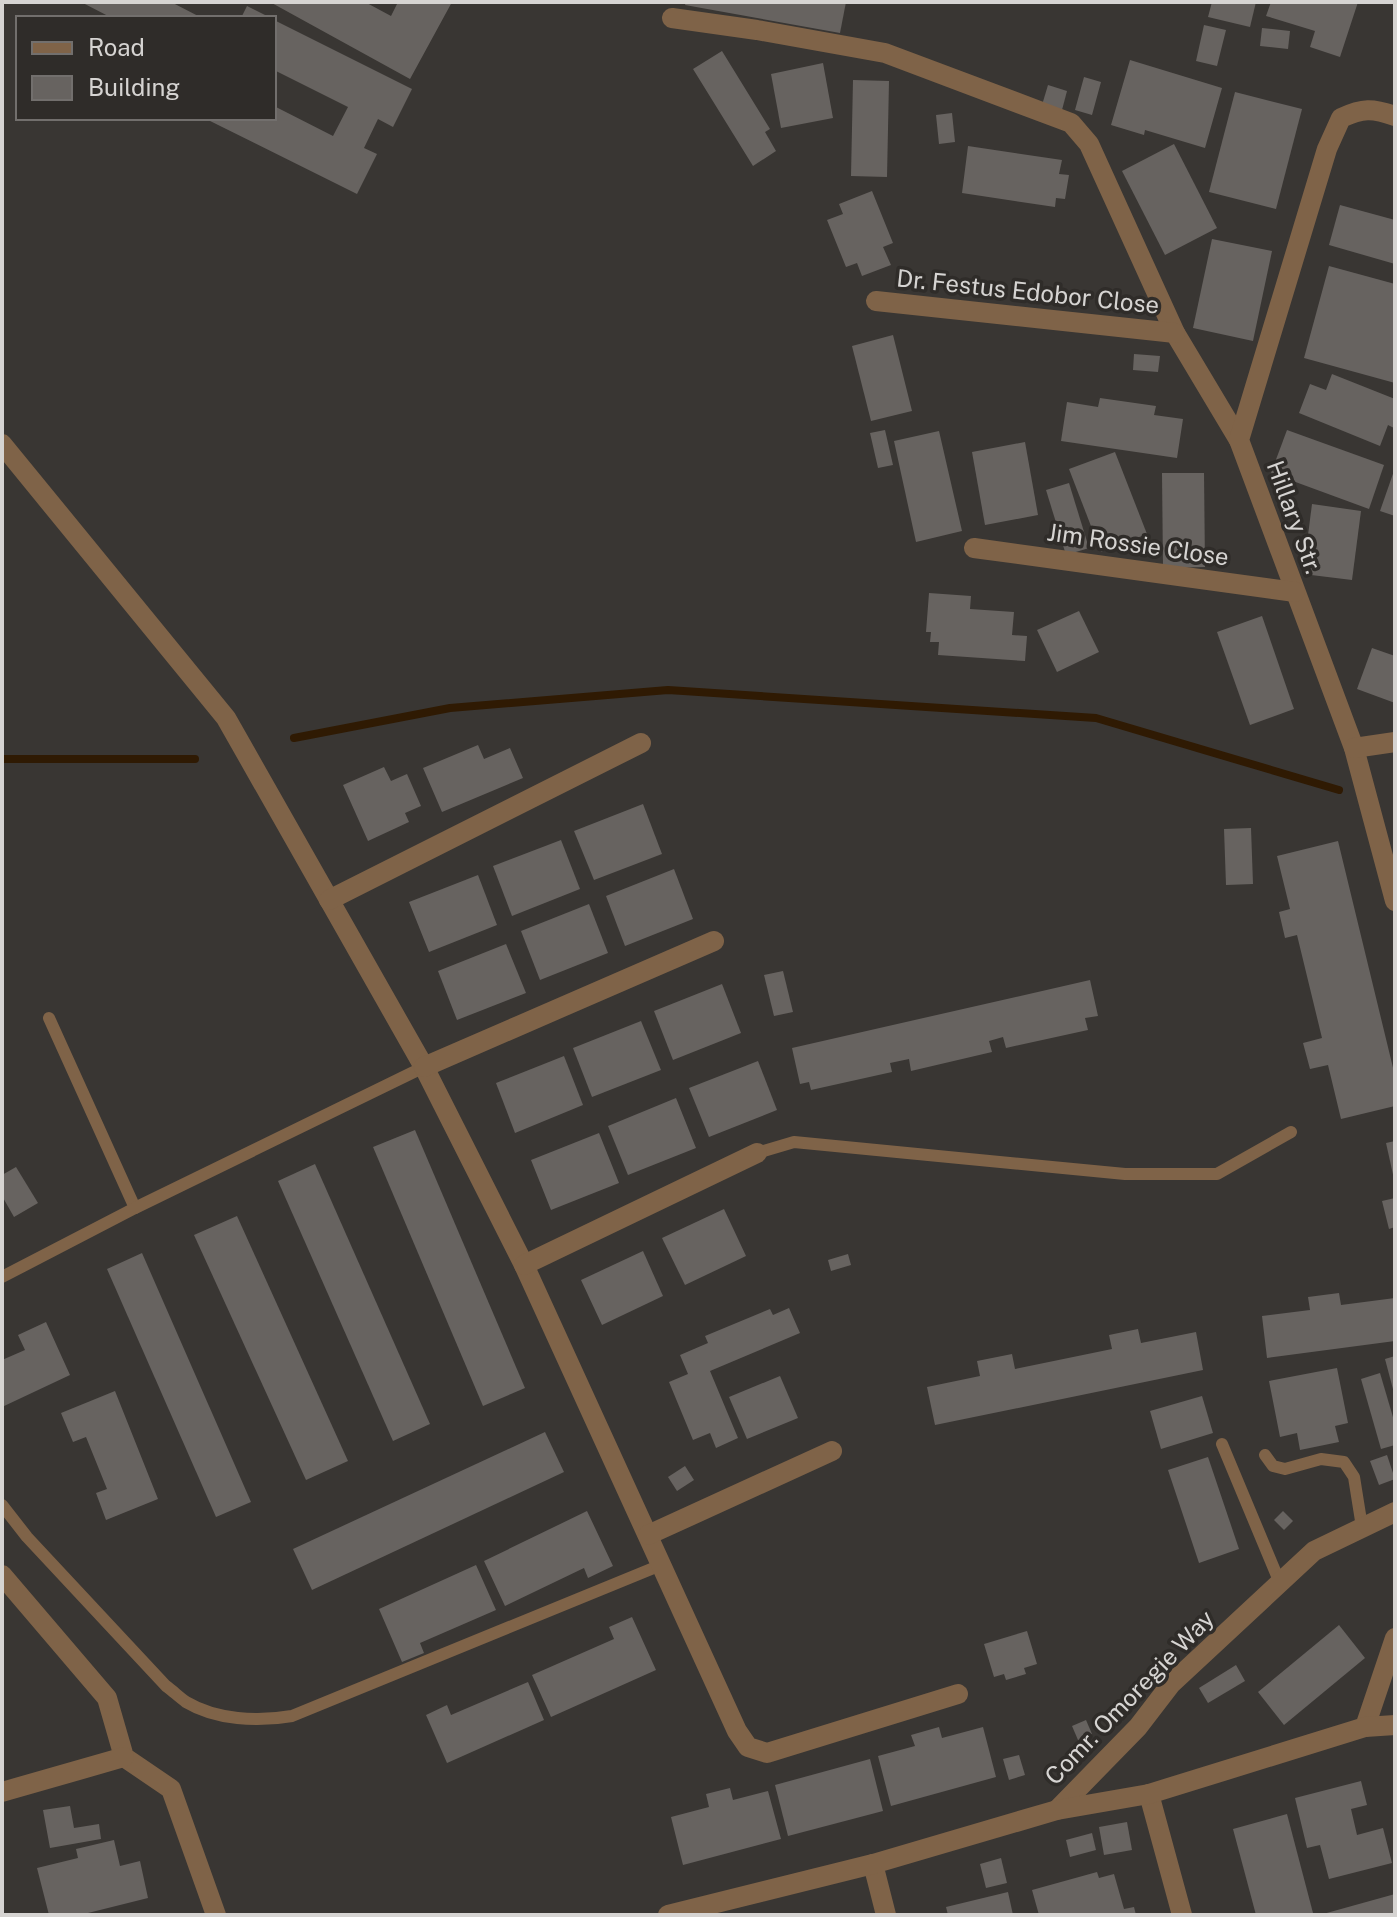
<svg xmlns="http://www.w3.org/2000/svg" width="1397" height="1917" font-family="'Public Sans',sans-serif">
<rect width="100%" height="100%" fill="#393633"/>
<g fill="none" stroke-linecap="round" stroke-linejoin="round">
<g stroke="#2f1a03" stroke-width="8">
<polyline points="294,738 450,708 668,690 1096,718 1339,790"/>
<polyline points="2,759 195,759"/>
</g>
</g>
<g fill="#676360">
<polygon points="81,2 171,2 202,18 112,18"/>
<polygon points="270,2 365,2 391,16 398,2 452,2 410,79"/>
<polygon points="686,2 846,2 840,33 685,5"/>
<polygon points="1212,2 1256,2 1250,27 1208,17"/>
<polygon points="1271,2 1358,2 1340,57 1310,47 1315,31 1266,16"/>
<polygon points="247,6 271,18 241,18"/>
<polygon points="274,20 412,89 393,127 378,119 364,148 377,154 357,194 204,118 274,118 274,106 333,136 348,107 274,70"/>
<polygon points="1204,25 1226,30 1217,66 1196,61"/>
<polygon points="1262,28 1290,31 1288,49 1260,46"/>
<polygon points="722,51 770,129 765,132 776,151 753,166 693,69"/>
<polygon points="1130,60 1222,88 1205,148 1145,130 1144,135 1111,125"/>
<polygon points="823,63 833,118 781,128 771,74"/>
<polygon points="1084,77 1101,82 1092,115 1075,110"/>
<polygon points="853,80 889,81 887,177 851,176"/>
<polygon points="1048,85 1067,91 1062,110 1042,105"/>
<polygon points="1235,92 1302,109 1276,209 1209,192"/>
<polygon points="952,113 955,142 939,144 936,115"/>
<polygon points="1174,144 1217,228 1165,255 1122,171"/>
<polygon points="968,146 1062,160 1059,174 1069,175 1065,199 1056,198 1055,207 962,193"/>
<polygon points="872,191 893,243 883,247 891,265 862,276 857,263 846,267 827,220 843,214 839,204"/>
<polygon points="1340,205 1395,220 1395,264 1329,245"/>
<polygon points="1212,239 1272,251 1253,341 1193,328"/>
<polygon points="1329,266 1395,284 1395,383 1304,358"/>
<polygon points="893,335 912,411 871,421 852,346"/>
<polygon points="1134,354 1160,356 1158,372 1133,370"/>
<polygon points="1332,374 1395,399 1395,425 1394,428 1388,425 1380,446 1299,413 1310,384 1326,390"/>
<polygon points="1100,398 1156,406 1154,415 1183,419 1177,458 1061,441 1067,402 1098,407"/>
<polygon points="885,430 893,465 878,468 870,433"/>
<polygon points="1287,430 1384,465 1369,509 1271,473"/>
<polygon points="939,431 962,531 916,542 894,441"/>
<polygon points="1025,442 1038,515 985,525 972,452"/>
<polygon points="1115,452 1147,534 1101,552 1069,469"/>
<polygon points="1395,468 1395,516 1380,511"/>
<polygon points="1162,473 1204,473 1205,567 1163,568"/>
<polygon points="1069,483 1089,548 1066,555 1046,490"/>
<polygon points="1312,504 1361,511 1352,580 1303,574"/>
<polygon points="929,593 971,596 970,609 1014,612 1012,635 1027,636 1025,661 938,655 939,642 930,642 931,632 926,632"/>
<polygon points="1079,611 1099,652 1057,672 1037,630"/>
<polygon points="1262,616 1294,709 1250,725 1217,632"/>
<polygon points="1372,648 1395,656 1395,703 1357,689"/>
<polygon points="478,745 484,759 510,748 523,778 442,812 423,768"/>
<polygon points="384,767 391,781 407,774 421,806 405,813 409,822 368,841 343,785"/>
<polygon points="643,804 662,854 594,880 574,831"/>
<polygon points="1251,828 1253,884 1226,885 1224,829"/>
<polygon points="561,840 580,889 512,916 493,866"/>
<polygon points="1338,841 1395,1076 1395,1106 1341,1119 1328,1065 1310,1069 1303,1043 1322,1038 1297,935 1285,938 1279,912 1290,909 1277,856"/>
<polygon points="674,869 693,919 625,946 606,896"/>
<polygon points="478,875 497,925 429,952 409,902"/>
<polygon points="589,904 608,953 540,980 521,931"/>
<polygon points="506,944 526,993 457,1020 438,971"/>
<polygon points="783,971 793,1012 774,1016 764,975"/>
<polygon points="1090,980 1098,1016 1085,1018 1088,1030 1006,1048 1003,1037 989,1041 992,1052 911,1071 909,1059 890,1063 892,1072 811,1090 809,1082 800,1084 792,1048"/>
<polygon points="722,984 741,1033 673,1060 654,1011"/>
<polygon points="641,1021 661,1070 592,1097 573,1048"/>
<polygon points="564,1056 583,1105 515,1133 496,1083"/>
<polygon points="758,1061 777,1110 709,1137 689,1088"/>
<polygon points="676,1098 696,1148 628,1175 608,1126"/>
<polygon points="415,1130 525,1388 483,1406 373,1147"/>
<polygon points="599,1133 619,1183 551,1210 531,1160"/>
<polygon points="1395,1141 1395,1179 1394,1179 1386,1143"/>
<polygon points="315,1164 430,1424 393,1441 278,1181"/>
<polygon points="16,1167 38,1203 14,1217 2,1196 2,1175"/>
<polygon points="1395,1198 1395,1227 1389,1229 1382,1201"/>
<polygon points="724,1209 746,1256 685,1285 662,1238"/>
<polygon points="237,1216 348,1461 306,1480 194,1235"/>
<polygon points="643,1251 663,1296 602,1325 581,1280"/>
<polygon points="142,1253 251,1502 216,1517 107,1269"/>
<polygon points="848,1254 851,1265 831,1271 828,1260"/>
<polygon points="1339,1293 1341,1305 1395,1298 1395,1341 1267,1358 1262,1316 1310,1310 1308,1297"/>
<polygon points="789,1308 800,1333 710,1371 738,1438 716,1448 710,1433 693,1440 669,1382 688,1374 680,1355 708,1343 705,1336 770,1309 773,1315"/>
<polygon points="46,1322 70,1375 2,1407 2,1360 25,1350 18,1335"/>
<polygon points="1138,1329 1141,1343 1196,1332 1203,1370 935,1425 927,1387 980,1376 977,1361 1012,1354 1015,1369 1112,1349 1109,1335"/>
<polygon points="1395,1356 1395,1393 1394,1393 1385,1359"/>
<polygon points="1337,1368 1348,1423 1335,1426 1339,1442 1300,1450 1297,1433 1280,1437 1269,1381"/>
<polygon points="1380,1373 1395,1424 1395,1445 1381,1449 1361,1379"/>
<polygon points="780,1376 798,1418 747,1439 729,1397"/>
<polygon points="115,1391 158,1499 106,1520 96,1493 107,1489 86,1437 73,1442 61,1413"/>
<polygon points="1202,1396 1213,1433 1161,1449 1150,1411"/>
<polygon points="545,1432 564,1472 312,1590 293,1549"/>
<polygon points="1387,1455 1395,1479 1379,1485 1370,1461"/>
<polygon points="1208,1457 1239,1549 1199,1563 1168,1470"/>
<polygon points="685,1466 694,1480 677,1491 668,1477"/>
<polygon points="587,1511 613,1566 588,1578 584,1568 505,1606 484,1561"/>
<polygon points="1283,1511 1293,1521 1284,1530 1274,1520"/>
<polygon points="476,1565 496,1610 420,1643 424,1653 402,1662 379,1609"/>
<polygon points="632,1617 656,1670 551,1717 532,1675 614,1639 609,1627"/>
<polygon points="1339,1625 1365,1658 1284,1725 1258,1692"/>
<polygon points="1027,1631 1037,1664 1024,1668 1026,1674 1006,1680 1004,1674 994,1677 984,1644"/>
<polygon points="1236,1665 1245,1681 1208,1703 1199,1688"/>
<polygon points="528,1682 544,1720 447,1763 426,1715 447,1705 451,1715"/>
<polygon points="1086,1720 1092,1734 1078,1740 1072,1726"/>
<polygon points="939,1727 942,1738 983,1727 996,1777 891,1806 878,1756 915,1746 911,1735"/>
<polygon points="1019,1755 1025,1775 1009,1780 1003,1759"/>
<polygon points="870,1759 883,1811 788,1836 775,1785"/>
<polygon points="1361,1781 1367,1805 1351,1809 1357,1835 1383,1828 1392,1863 1329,1879 1320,1845 1307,1848 1295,1798"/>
<polygon points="730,1788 733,1800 768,1791 781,1839 683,1865 671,1817 709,1807 706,1794"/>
<polygon points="70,1806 74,1828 99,1824 101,1839 50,1848 43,1810"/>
<polygon points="1287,1814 1313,1913 1305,1915 1256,1915 1233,1829"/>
<polygon points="1127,1822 1132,1850 1104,1855 1099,1827"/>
<polygon points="1092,1833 1096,1850 1070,1857 1066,1840"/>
<polygon points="114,1840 120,1866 140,1861 148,1898 80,1915 49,1915 37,1868 78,1858 76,1849"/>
<polygon points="1001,1858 1007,1883 986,1888 980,1864"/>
<polygon points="1097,1872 1099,1878 1114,1874 1124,1909 1134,1907 1136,1915 1039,1915 1032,1890"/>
<polygon points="1008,1892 1013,1915 948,1915 946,1907"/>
<polygon points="1395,1894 1395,1915 1323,1915 1323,1914"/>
</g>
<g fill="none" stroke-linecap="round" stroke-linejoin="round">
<g stroke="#7f6348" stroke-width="12">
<polyline points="49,1018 135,1208"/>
<polyline points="757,1153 794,1142 1125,1174 1217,1174 1291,1132"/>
<polyline points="2,1277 135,1208 424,1067"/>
<polyline points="1222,1444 1280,1583"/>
<polyline points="1265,1455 1273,1466 1285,1469 1321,1459 1344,1462 1354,1477 1362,1527"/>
<path d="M2 1505 27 1537 166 1686C173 1691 179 1697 186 1702 216 1720 258 1722 292 1716L661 1565"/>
</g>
<g stroke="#7f6348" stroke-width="20">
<polyline points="672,18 757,30 885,53 1071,123 1089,144 1175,333 1239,440"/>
<path d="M1395 116C1372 108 1363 108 1341 118L1327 149 1239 440 1354 748 1395 901"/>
<polyline points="876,301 1175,333"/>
<polyline points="2,444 226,718 424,1067 524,1265 737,1731 748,1747 767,1753 958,1694"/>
<polyline points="974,548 1295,592"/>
<polyline points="1354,748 1395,742"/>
<polyline points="329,900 641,743"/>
<polyline points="424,1067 714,941"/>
<polyline points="524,1265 757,1153"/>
<polyline points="648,1535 832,1451"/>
<polyline points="2,1575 107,1698 124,1757 171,1789 216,1915"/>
<polyline points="1365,1727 1395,1638"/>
<polyline points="2,1792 124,1757"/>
<polyline points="1149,1794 1182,1915"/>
<polyline points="1057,1810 1138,1727 1171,1684 1314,1551 1395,1512"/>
<polyline points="873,1864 886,1915"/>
<polyline points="668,1915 873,1864 1057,1810 1149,1794 1365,1727 1395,1725"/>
</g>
</g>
<g text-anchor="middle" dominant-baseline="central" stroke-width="7" stroke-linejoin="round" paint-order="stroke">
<g font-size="24" fill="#d6d4d2" stroke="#2f2c29">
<text transform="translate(1028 291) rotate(6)">Dr. Festus Edobor Close</text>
<text transform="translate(1295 517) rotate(70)">Hillary Str.</text>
<text transform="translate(1138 544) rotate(8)">Jim Rossie Close</text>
<text transform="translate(1129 1697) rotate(-46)">Comr. Omoregie Way</text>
</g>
</g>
<rect width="1397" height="1917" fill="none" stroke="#d6d4d2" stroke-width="8"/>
<rect x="16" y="16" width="260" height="104" fill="#2f2c29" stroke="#726f6d" stroke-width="2"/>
<rect x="32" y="42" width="40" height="12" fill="#7f6348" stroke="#726f6d" stroke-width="2"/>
<text x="88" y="56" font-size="24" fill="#d6d4d2">Road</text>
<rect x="32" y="76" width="40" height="24" fill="#676360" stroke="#726f6d" stroke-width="2"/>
<text x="88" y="96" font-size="24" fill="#d6d4d2">Building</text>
</svg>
